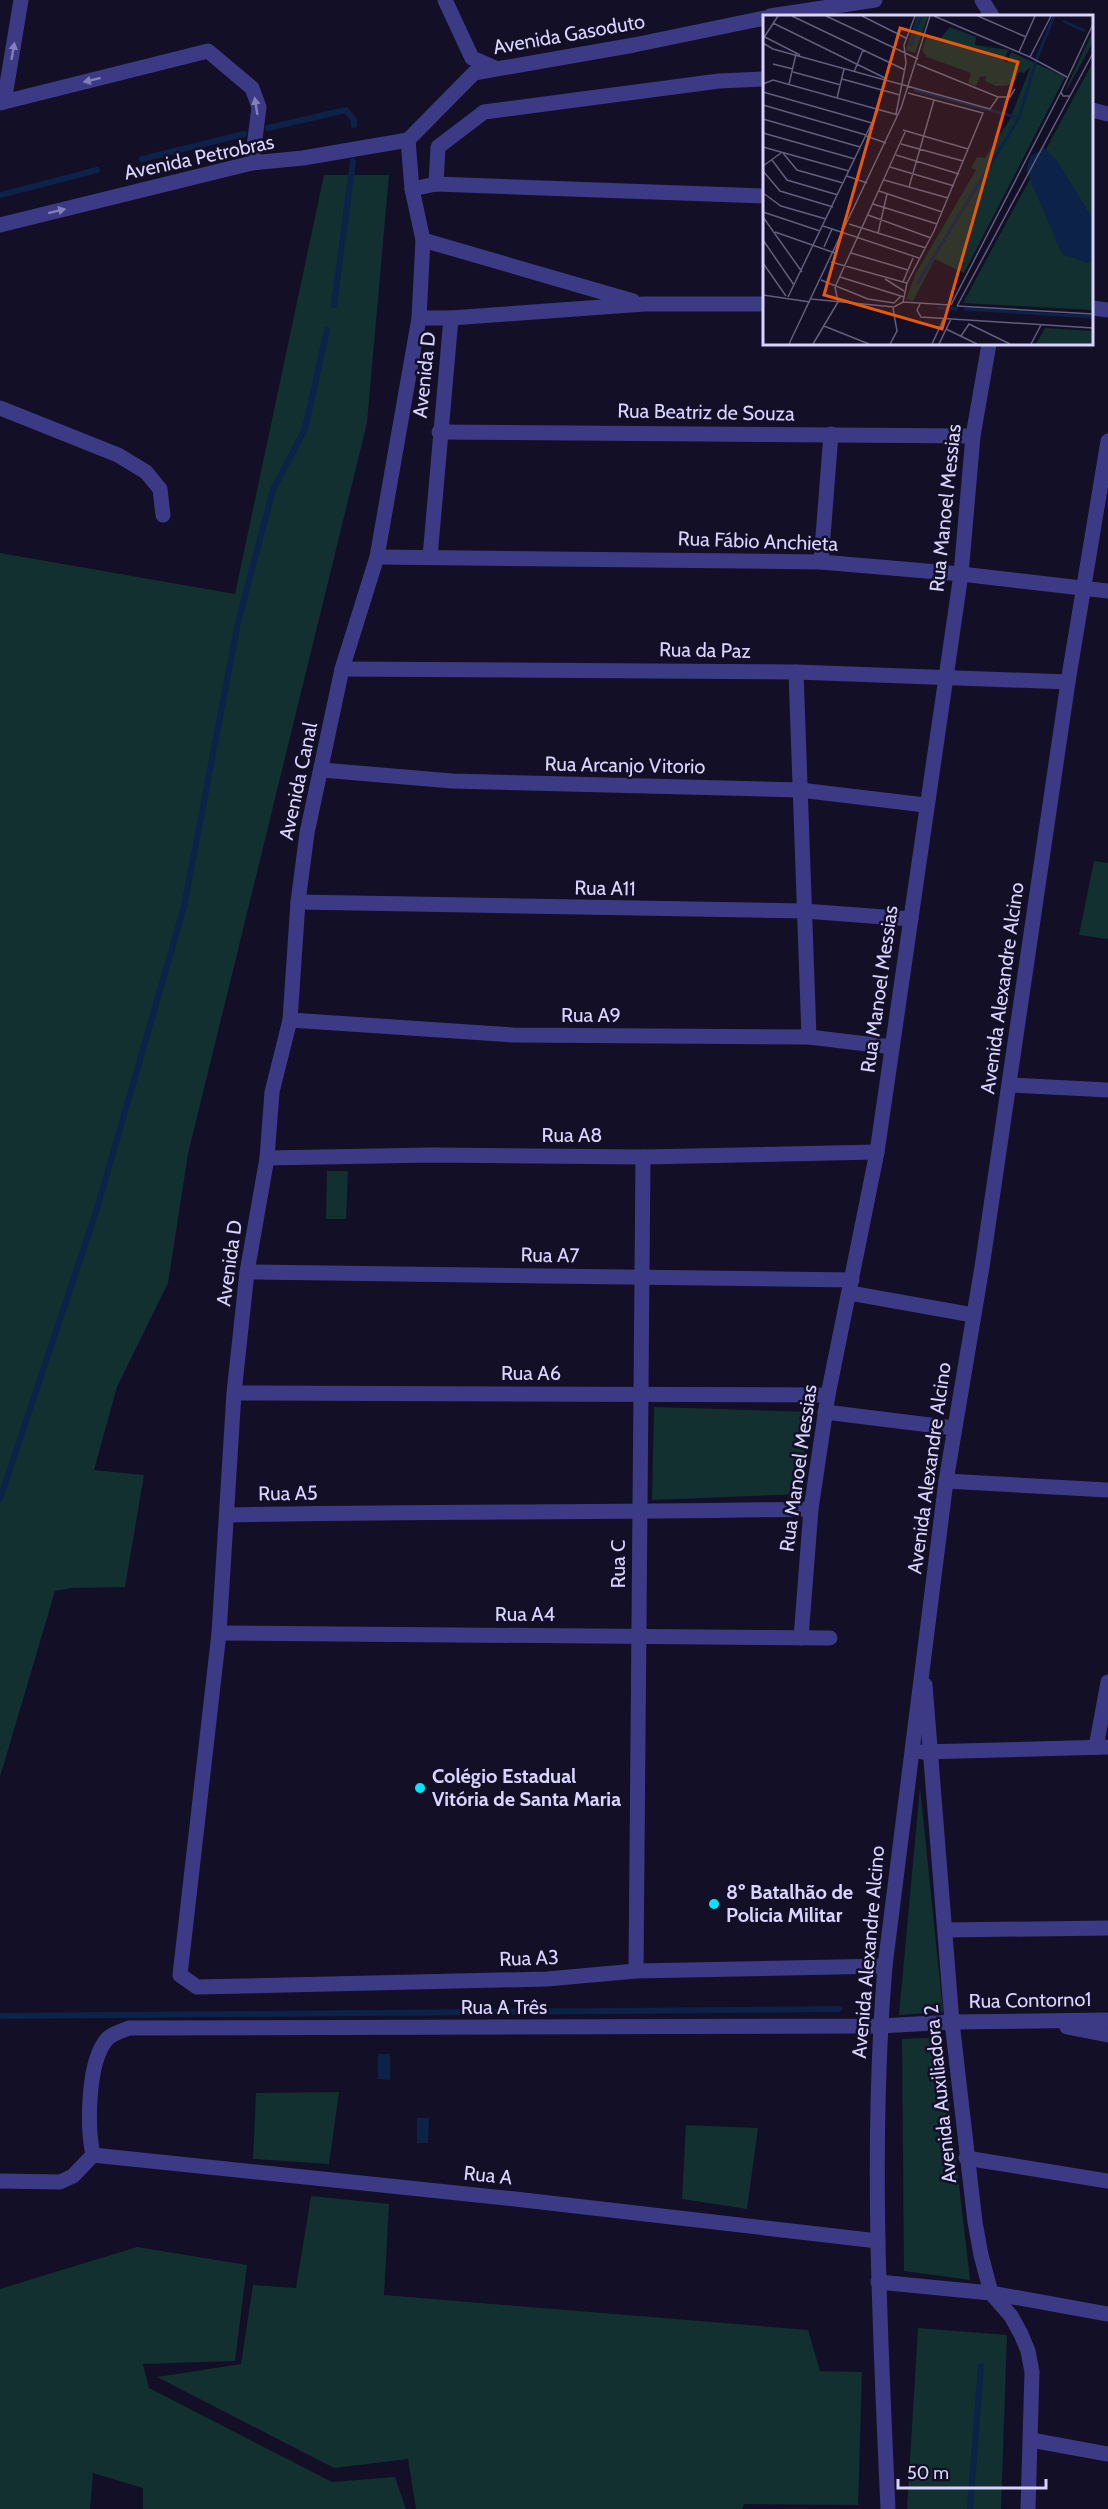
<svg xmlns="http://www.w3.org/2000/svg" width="1108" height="2509" font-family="Cabin,sans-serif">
<rect width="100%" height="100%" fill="#130f26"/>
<g fill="#12302f">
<polygon points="324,175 389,175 367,423 188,1154 168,1283 117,1387 94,1470 144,1475 125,1587 72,1588 55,1591 0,1777 0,553 235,594"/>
<polygon points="1094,861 1108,863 1108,939 1079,935"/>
<polygon points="327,1171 348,1171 346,1219 326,1219"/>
<polygon points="654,1407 810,1412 799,1494 652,1500"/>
<polygon points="920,1787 943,2012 899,2015"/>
<polygon points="942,2037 970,2280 904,2271 902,2039"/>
<polygon points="339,2092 329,2164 253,2159 256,2093"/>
<polygon points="686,2125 758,2128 747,2209 682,2199"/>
<polygon points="311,2196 389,2204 384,2295 808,2330 820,2371 862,2372 858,2505 744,2504 742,2509 416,2509 408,2459 334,2468 157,2377 241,2364 253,2285 296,2288"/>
<polygon points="137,2247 247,2265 235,2361 143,2364 149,2388 332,2482 395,2477 406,2509 143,2509 143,2488 93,2473 90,2509 0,2509 0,2289"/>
<polygon points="918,2328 1007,2335 1001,2509 907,2509"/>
</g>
<g fill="#0c2248">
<polygon points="378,2054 390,2054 390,2080 378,2079"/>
<polygon points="417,2118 429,2118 428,2143 417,2143"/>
</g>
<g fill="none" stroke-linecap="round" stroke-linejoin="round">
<g stroke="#0c2248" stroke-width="6">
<polyline points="268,128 346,110 354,120 354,125"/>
<polyline points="142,159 244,134"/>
<polyline points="0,195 97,170"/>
<polyline points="334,305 353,161"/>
<polyline points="0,1499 96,1212 184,907 238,622 273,490 305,429 327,330"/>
<polyline points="0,2016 839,2009"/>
<polyline points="970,2509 981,2366"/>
</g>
<g stroke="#3d3a85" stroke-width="15">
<polyline points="445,0 472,58 495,68"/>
<polyline points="982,0 992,16"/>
<polyline points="770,16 875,0"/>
<polyline points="4,102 21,0"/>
<polyline points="0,103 208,51 252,88 259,107 252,163"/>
<polyline points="1092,110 1108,114"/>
<polyline points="408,140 412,189 423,240 419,318 451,318 430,557"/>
<polyline points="408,140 474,73 634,45 764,18"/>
<polyline points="436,184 438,147 484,112 719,81 764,79"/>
<polyline points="412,189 436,184 764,196"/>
<polyline points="0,225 252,163 303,158 408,140"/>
<polyline points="423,240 633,301"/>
<polyline points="1092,308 1108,310"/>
<polyline points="419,318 377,557 342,669 307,833 298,902 290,1020 272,1092 267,1158 247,1272 234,1393 219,1633 180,1975 197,1987 547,1979 636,1971 885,1966"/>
<polyline points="451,318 644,304 764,304"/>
<polyline points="0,408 118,455 146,472 160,489 163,515"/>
<polyline points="439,432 973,436"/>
<polyline points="377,557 821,562 961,574 1108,591"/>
<polyline points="821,562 831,434"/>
<polyline points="342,669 796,672 1068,682"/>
<polyline points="796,672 809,1037"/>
<polyline points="322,770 452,781 800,790 925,805"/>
<polyline points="298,902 804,911 911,919"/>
<polyline points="290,1020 513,1035 809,1037 892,1047"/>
<polyline points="1010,1085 1108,1090"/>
<polyline points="267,1158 432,1155 643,1157 877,1152"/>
<polyline points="247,1272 852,1280"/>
<polyline points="850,1293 973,1315"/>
<polyline points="234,1393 828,1395"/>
<polyline points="825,1412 954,1428"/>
<polyline points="946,1481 1108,1490"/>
<path d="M228 1515C422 1511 617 1513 811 1509"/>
<polyline points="219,1633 830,1638"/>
<polyline points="801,1638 811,1509 828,1395 877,1152 961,574 973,436 989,344"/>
<polyline points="925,1685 952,2022 975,2222 981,2255 991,2293 1011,2316 1021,2334 1028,2351 1032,2372 1028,2509"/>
<polyline points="1096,1747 1108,1682"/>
<polyline points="922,1752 1108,1747"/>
<polyline points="946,1930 1108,1928"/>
<polyline points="636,1971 643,1157"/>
<polyline points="1067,2027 1108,2035"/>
<path d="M93 2155C87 2127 87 2060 108 2038 114 2033 122 2031 129 2028L880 2026 952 2022 1108 2020"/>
<polyline points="93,2155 515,2199 878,2241"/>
<polyline points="966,2158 1108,2181"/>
<polyline points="0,2181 60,2182 73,2176 93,2155"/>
<polyline points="878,2282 991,2293 1108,2314"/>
<polyline points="1031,2440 1108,2454"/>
<path d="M888 2509C880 2328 870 2147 885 1966L946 1481 982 1267 1068 682 1108 441"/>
</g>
</g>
<defs><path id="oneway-solid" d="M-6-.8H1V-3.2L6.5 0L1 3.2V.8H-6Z" transform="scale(1.5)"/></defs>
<g fill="#837fbc">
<use href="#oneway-solid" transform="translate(13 51) rotate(-80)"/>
<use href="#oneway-solid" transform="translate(92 80) rotate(166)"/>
<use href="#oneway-solid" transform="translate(256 106) rotate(-99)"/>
<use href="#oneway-solid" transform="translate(57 211) rotate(-14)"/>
</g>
<g fill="#00e5ff" stroke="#130f26" stroke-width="2">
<circle cx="420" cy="1788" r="6"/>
<circle cx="714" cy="1904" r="6"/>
</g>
<g text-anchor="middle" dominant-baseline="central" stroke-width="5" stroke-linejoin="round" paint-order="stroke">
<g font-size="20" fill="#d9d4ff" stroke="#130f26">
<text transform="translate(569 34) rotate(-10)">Avenida Gasoduto</text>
<text transform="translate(199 157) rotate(-12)">Avenida Petrobras</text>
<text transform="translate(424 375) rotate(-84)">Avenida D</text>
<text transform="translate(706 412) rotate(1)">Rua Beatriz de Souza</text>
<text transform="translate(945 508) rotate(-84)">Rua Manoel Messias</text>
<text transform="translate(758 541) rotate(2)">Rua Fábio Anchieta</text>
<text transform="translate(705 650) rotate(1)">Rua da Paz</text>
<text transform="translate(625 765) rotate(1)">Rua Arcanjo Vitorio</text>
<text transform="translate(298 781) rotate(-78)">Avenida Canal</text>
<text transform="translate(605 888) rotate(1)">Rua A11</text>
<text transform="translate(1002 988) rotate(-82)">Avenida Alexandre Alcino</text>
<text transform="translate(879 989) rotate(-82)">Rua Manoel Messias</text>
<text x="591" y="1015">Rua A9</text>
<text x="572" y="1135">Rua A8</text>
<text transform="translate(550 1255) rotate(1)">Rua A7</text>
<text transform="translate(229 1263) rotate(-82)">Avenida D</text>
<text x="531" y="1373">Rua A6</text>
<text transform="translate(798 1468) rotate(-82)">Rua Manoel Messias</text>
<text transform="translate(929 1468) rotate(-82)">Avenida Alexandre Alcino</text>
<text transform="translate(288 1493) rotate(-1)">Rua A5</text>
<text transform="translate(618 1564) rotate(-90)">Rua C</text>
<text x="525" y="1614">Rua A4</text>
<text transform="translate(868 1952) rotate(-85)">Avenida Alexandre Alcino</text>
<text transform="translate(529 1958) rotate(-2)">Rua A3</text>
<text transform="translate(1030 2000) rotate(-1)">Rua Contorno1</text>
<text x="504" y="2007">Rua A Três</text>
<text transform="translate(940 2094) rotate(-96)">Avenida Auxiliadora 2</text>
<text transform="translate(488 2175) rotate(6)">Rua A</text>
</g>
<g font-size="20" font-weight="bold" fill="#d9d4ff" stroke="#130f26" text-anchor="start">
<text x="432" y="1776">Colégio Estadual<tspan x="432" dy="23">Vitória de Santa Maria</tspan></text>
<text x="726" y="1892">8º Batalhão de<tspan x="726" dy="23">Policia Militar</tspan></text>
</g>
</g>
<g transform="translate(763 15)">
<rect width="330" height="330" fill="#130f26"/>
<path d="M154 1 165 2 152 38 143 35ZM187 12 213 22 212 30 246 35 240 45 244 48 248 37 302 62 201 258 172 244 150 286 143 284 153 258 213 155 208 153 214 142 222 143 247 104 268 51 261 58 256 57 250 70 233 71 222 66 223 61 217 62 213 71 205 68 208 58 164 42 159 35 164 21 176 25ZM330 16V27L302 78 305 69ZM330 47V295L200 288ZM282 313 330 316V329H273Z" fill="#12302f"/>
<path d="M281 133 293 144 330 204V246L324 248 299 239 263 155 268 141Z" fill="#0c2248"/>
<path fill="none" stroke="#0c2248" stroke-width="3" d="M300 6 322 16M147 32 158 1M274 43 291 1M151 75 256 103M154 269 256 103 274 43M174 293 195 294M201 294 330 302"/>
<path fill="none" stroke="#625e7d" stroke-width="1.5" d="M29 1 142 55M63 1 155 44M99 1 143 23M171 1 267 42 304 62M215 1 263 22M10 8 124 64M330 9 298 77 300 81H307L330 38M0 21 37 40M0 24 15 1M0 28 10 34 227 94 235 82M256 37 272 1M267 42 288 1M10 49 30 54M154 49 235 82H247L252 74M30 57 78 70M91 57 100 35M79 64 137 80M0 69 10 65 135 100M26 69 33 39M0 77 109 108M74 83 81 54M0 90 103 120M133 99 143 48 141 30 152 1M0 104 97 132M140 115 205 134M0 118 92 144M103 121 123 128M138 129 200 146M0 132 86 156M20 138 34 155 80 168M133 140 196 159M9 145 24 165 75 180M0 151 18 138M127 152 191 171M0 156 17 176 70 192M84 161 104 168M121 165 185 183M146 172 171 85M116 176 179 197M0 178 18 191 63 204M110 189 174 209M0 197 57 216M105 200 168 223M0 202 39 257M86 209 163 233M60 211 156 243M12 217 72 238M115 218 124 179M0 225 31 270M61 232 69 214M88 238 145 255M68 247 140 267M0 248 23 281M77 262 141 282M122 264 141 276M58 265 105 284 131 288 138 281M144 268 171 216 220 98 145 78M0 280 47 287M25 282 115 95M48 284 131 292 140 287M140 287 187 290M140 287 144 268 140 267 150 243M157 289 154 295 158 302 330 313M188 290 298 77M194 291 307 81M194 291 330 299M61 311 106 329M183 314 214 329M198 321 206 309 247 329M26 329 138 93 167 1M50 329 75 287 72 272 143 115M127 329 134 316 130 293M169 329 181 303M176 329 188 304M268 329 278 310"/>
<path fill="#e8590c" fill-opacity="0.15" stroke="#e8590c" stroke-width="3" d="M137 13 255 47 179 314 61 280Z"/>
<rect width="330" height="330" fill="none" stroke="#d9d4ff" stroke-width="3"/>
</g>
<path d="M898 2479v9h148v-9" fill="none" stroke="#d9d4ff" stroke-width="3"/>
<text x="907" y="2479" font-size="18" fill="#d9d4ff" stroke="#130f26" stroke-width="4.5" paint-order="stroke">50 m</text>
</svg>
